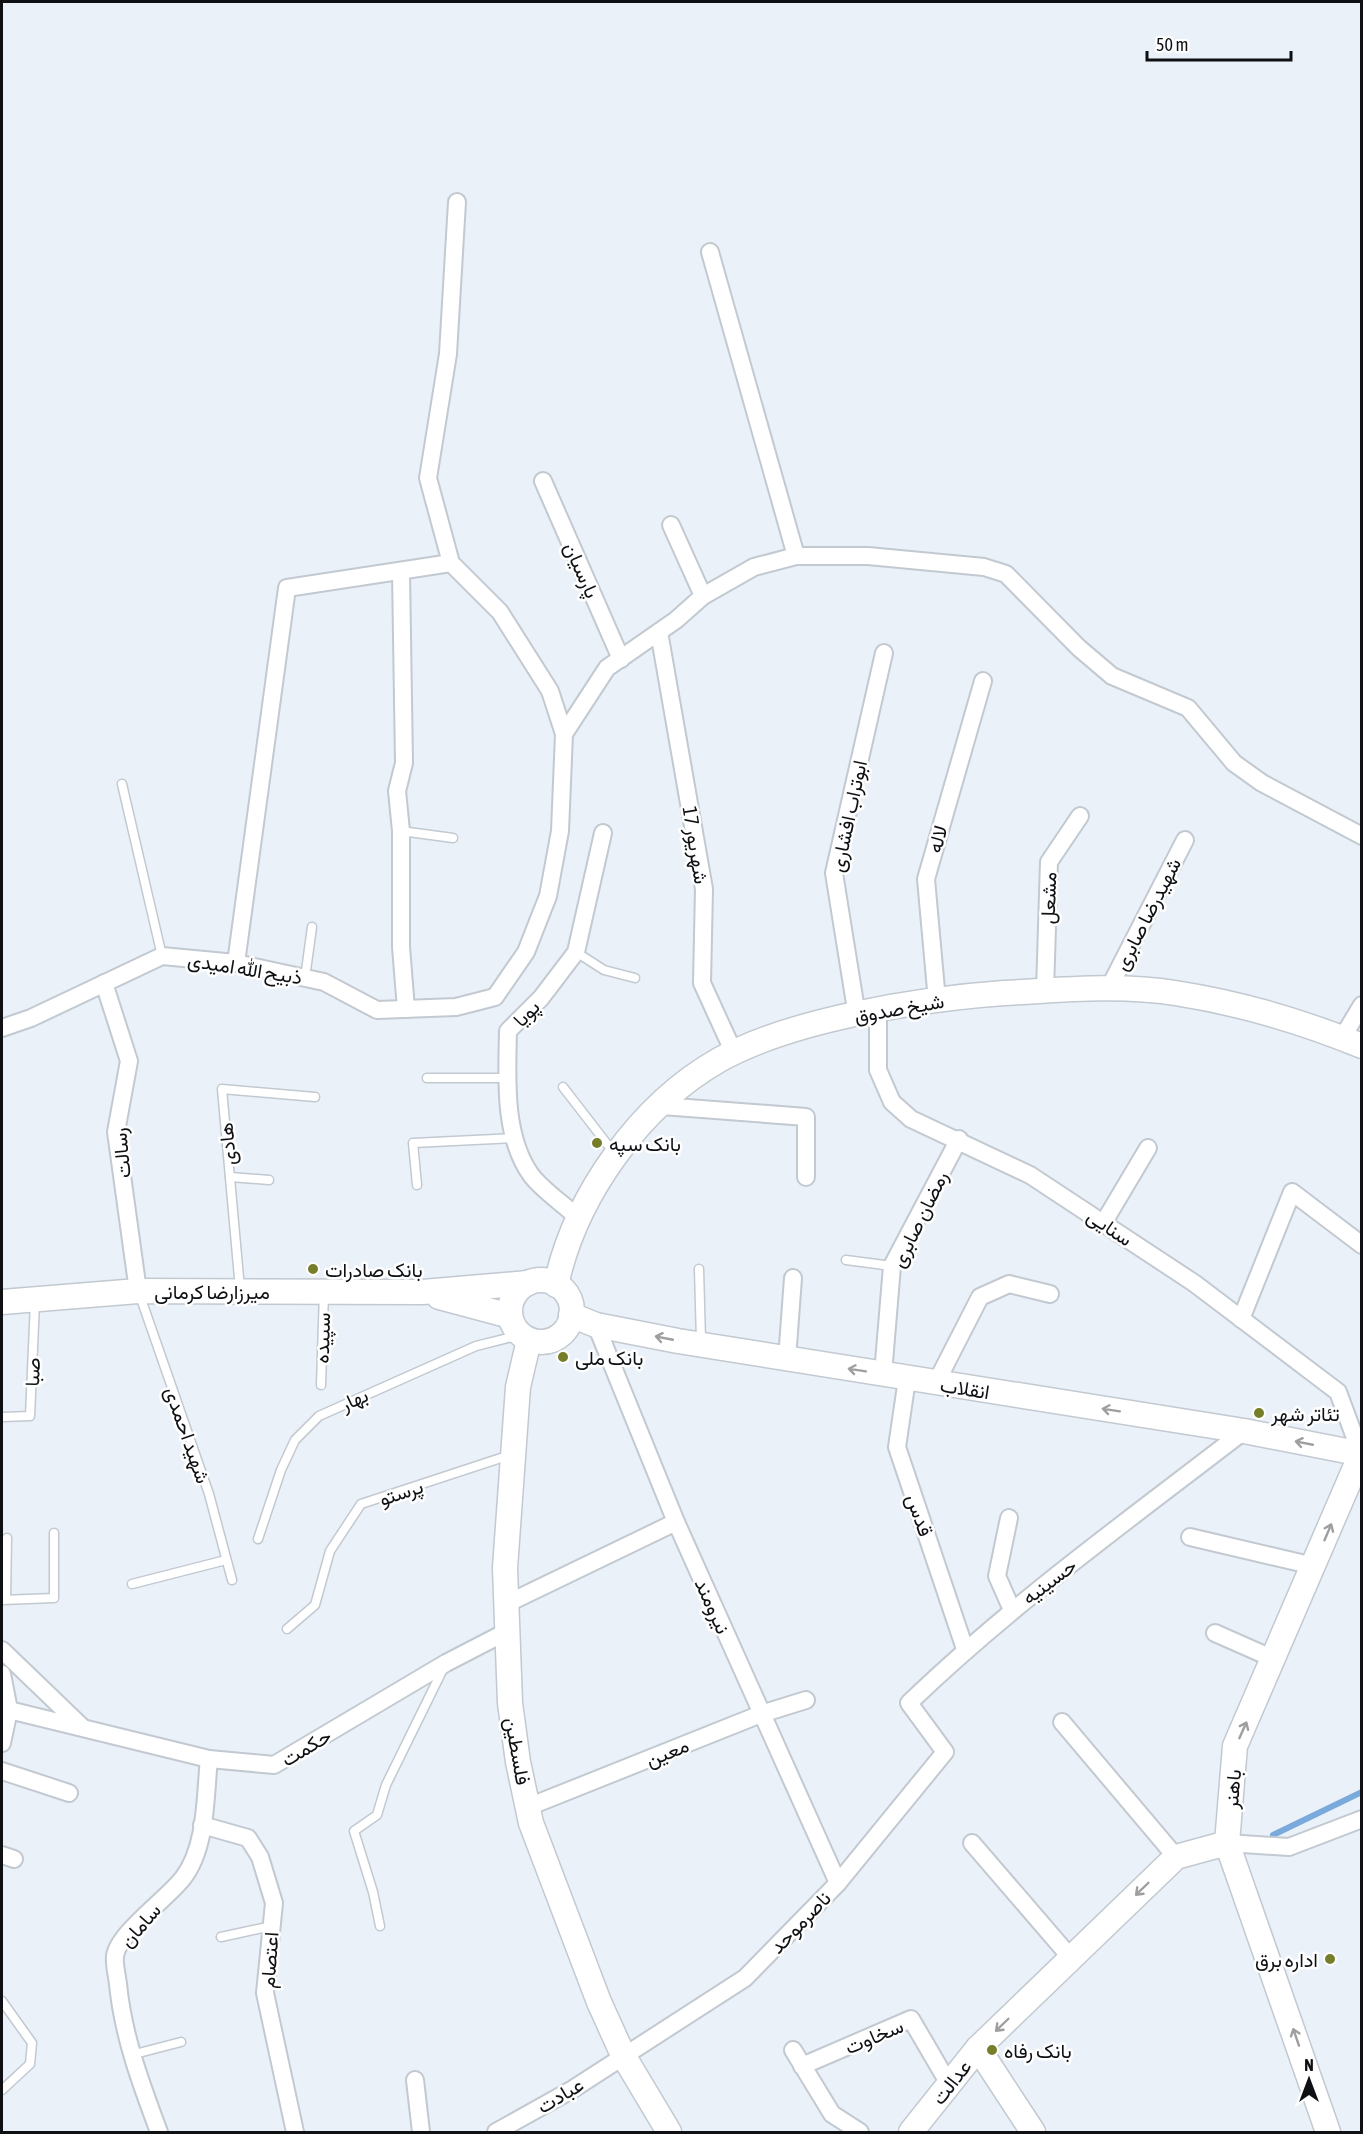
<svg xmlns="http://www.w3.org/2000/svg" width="1363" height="2134" font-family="'Asap Condensed',Vazirmatn,sans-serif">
<rect width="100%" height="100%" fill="#ebf1f9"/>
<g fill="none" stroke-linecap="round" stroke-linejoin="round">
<polyline stroke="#7aa9dc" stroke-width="6" points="1273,1835 1362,1792"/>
<g stroke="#c2c9d0" stroke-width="11">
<g id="lane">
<polyline points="122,784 162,956"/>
<polyline points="401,831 453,838"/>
<polyline points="576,952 604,970 635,978"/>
<polyline points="305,978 312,927"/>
<polyline points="427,1078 507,1078"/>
<polyline points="563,1087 614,1153"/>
<polyline points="230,1177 269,1180"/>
<polyline points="417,1185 413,1143 514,1138"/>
<polyline points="846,1260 892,1266"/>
<polyline points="699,1269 701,1341"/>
<polyline points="240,1289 222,1089 315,1097"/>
<polyline points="139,1293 209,1494 232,1580"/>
<polyline points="321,1385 324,1292"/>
<polyline points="2,1417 30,1416 35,1302"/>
<polyline points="258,1539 281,1470 295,1440 319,1416 476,1346 520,1335"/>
<polyline points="132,1584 226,1560"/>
<polyline points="6,1599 7,1538"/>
<polyline points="2,1600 54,1598 54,1533"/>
<polyline points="287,1629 315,1605 330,1551 361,1504 510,1455"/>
<polyline points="380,1926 373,1892 354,1831 377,1815 386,1785 444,1667"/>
<polyline points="221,1937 272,1926"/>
<polyline points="2,2001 32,2043 30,2064 2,2090"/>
<polyline points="131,2055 181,2042"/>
</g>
</g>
<g stroke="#c2c9d0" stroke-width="20">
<g id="street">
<polyline points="710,252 796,556"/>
<polyline points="543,481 621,659"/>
<polyline points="671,525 703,596"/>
<polyline points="451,563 428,478 448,354 457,202"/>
<polyline points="401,572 404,763 397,791 401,831 401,947 406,1009"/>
<polyline points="659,632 704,889 702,983 734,1053"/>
<polyline points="236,963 287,588 451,563 500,612 550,691 564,734"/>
<polyline points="104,983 129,1061 116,1132 138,1291"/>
<polyline points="1109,988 1185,840"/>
<polyline points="1045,991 1049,862 1080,816"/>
<polyline points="937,1001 926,879 983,681"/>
<polyline points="878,1011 878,1070 892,1102 911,1119 1030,1175 1194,1283 1338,1392 1361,1454"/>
<polyline points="857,1016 834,873 884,653"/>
<polyline points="2,1028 31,1018 162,956 236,963 324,982 377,1010 456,1007 495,997 526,952 548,896 560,831 564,734 607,668 676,620 703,596 754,567 796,556 868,556 984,567 1006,574 1079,648 1112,676 1188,708 1234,763 1262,783 1362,836"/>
<polyline points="1342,1038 1362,1005"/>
<polyline points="662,1106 806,1117 806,1177"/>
<path d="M578 1218C564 1204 543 1191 531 1175 503 1136 507 1077 508 1031L541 998 576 952 603 833"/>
<polyline points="1104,1222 1148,1148"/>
<polyline points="1241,1319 1292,1192 1362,1245"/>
<polyline points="596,1325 676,1522 838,1883"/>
<polyline points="787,1359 793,1278"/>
<polyline points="883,1374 892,1266 959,1139"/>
<polyline points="907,1379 897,1447 965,1649"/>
<polyline points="936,1383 980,1297 1009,1284 1050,1294"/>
<polyline points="1009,1518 997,1576 1012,1610"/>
<polyline points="1190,1537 1314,1566"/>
<polyline points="504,1605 676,1522"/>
<polyline points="1215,1633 1274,1659"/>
<polyline points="2,1650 81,1726"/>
<polyline points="2,1674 9,1710 2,1743"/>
<polyline points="9,1710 209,1759 274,1765 446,1663 506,1632"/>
<polyline points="1062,1722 1176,1857"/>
<polyline points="2,1771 69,1793"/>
<polyline points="528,1807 761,1714 806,1700"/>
<polyline points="202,1825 248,1838 260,1857 274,1903 265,1993 295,2132"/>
<polyline points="972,1843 1071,1958"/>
<polyline points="1227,1843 1289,1847 1362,1819"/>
<polyline points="2,1855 14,1859"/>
<polyline points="793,2050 832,2114 860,2132"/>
<polyline points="802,2066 911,2019 949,2084"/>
<polyline points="415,2080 421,2132"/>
<path d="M159 2132C141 2084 123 2036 118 1984 117 1975 114 1965 115 1956 118 1933 168 1898 183 1878 207 1847 205 1796 209 1759"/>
<path d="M496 2132 573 2089 745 1978 838 1883 945 1752 909 1703C1013 1603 1130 1519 1244 1431"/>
</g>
</g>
<g stroke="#c2c9d0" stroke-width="27">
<g id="secondary">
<circle cx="541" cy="1311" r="31"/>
<path d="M556 1285C575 1196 640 1105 719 1060 793 1019 920 999 1004 993 1060 990 1119 984 1175 993 1240 1003 1301 1021 1362 1046"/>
<polyline points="439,1297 510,1316"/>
<polyline points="2,1302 138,1291 423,1292 528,1283"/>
<polyline points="571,1315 596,1325 678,1341 1244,1431 1362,1454"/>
<polyline points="529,1340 518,1387 505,1568 510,1703 518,1762 531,1823 599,2002 623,2055 669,2132"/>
<polyline points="978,2048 1033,2132"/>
<polyline points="911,2132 978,2048 1176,1857 1227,1843"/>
<polyline points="1328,2132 1227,1843 1235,1746 1361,1454"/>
</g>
</g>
<use href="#lane" stroke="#fff" stroke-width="8"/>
<use href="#street" stroke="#fff" stroke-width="16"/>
<use href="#secondary" stroke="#fff" stroke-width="24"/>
</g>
<defs><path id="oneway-shaft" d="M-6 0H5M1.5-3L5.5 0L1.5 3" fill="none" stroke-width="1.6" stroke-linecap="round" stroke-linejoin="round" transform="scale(1.5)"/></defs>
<g stroke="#9f9fa1">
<use href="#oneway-shaft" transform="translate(664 1338) rotate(-169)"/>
<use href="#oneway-shaft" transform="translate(857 1370) rotate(-171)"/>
<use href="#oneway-shaft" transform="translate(1111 1410) rotate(-171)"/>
<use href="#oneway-shaft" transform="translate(1304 1443) rotate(-169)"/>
<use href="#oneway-shaft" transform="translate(1328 1532) rotate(-67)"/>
<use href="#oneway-shaft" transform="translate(1243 1730) rotate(-66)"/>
<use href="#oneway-shaft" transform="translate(1142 1889) rotate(136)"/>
<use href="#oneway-shaft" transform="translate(1002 2025) rotate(136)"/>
<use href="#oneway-shaft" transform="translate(1296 2037) rotate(-109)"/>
</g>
<g fill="#767e29" stroke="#fefefe" stroke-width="2">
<circle cx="597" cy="1143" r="6"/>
<circle cx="313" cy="1269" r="6"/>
<circle cx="563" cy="1357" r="6"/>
<circle cx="1259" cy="1413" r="6"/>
<circle cx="1330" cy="1959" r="6"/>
<circle cx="992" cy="2050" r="6"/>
</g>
<g text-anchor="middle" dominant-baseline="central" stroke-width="5" stroke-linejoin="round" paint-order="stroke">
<g font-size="20" fill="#0e1013" stroke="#fefefe">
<text transform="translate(582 570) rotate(66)">پارسیان</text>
<text transform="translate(848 816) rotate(-78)">ابوتراب افشاری</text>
<text transform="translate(937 839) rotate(-74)">لاله</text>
<text transform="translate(696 845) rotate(81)">17 شهریور</text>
<text transform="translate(1048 898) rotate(-88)">مشعل</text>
<text transform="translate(1147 914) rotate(-63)">شهیدرضا صابری</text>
<text transform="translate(245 968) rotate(9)">ذبیح الله امیدی</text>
<text transform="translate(899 1008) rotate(-10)">شیخ صدوق</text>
<text transform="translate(526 1013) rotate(-46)">پویا</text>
<text transform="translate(227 1144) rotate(-95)">هادی</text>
<text transform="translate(121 1153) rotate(-95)">رسالت</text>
<text transform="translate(919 1219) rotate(-64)">رمضان صابری</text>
<text transform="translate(1110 1227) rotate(34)">سنایی</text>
<text x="212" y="1291">میرزارضا کرمانی</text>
<text transform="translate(322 1338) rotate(-88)">سپیده</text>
<text transform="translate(32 1372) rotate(-88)">صبا</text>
<text transform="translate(965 1388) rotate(9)">انقلاب</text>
<text transform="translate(354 1399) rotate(-25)">بهار</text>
<text transform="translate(188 1435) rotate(71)">شهید احمدی</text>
<text transform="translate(401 1492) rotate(-18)">پرستو</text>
<text transform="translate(920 1515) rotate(71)">قدس</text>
<text transform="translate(1049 1581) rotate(-37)">حسینیه</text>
<text transform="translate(713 1606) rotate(66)">نیرومند</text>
<text transform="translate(306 1747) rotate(-31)">حکمت</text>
<text transform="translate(518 1751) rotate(80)">فلسطین</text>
<text transform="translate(667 1752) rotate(-22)">معین</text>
<text transform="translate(1232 1789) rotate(-85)">باهنر</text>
<text transform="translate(800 1922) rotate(-46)">ناصرموحد</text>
<text transform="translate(140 1925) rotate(-49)">سامان</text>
<text transform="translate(269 1960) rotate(-86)">اعتصام</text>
<text transform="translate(874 2036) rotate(-23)">سخاوت</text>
<text transform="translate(951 2082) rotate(-52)">عدالت</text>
<text transform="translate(560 2095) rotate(-31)">عبادت</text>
</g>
<g font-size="20" fill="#0e1013" stroke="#fefefe" text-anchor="start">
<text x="609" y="1143">بانک سپه</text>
<text x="325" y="1269">بانک صادرات</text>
<text x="575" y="1357">بانک ملی</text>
<text x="1271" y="1413">تئاتر شهر</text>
<text x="1318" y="1959" text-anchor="end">اداره برق</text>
<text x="1004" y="2050">بانک رفاه</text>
</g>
</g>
<rect width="1363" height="2134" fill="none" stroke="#0e1013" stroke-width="6"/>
<g transform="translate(1309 2080)" stroke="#fefefe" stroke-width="4.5" paint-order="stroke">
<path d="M0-4.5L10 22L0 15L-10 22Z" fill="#0e1013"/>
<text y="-9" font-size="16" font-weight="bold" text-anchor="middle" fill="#0e1013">N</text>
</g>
<path d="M1147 51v9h144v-9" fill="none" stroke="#0e1013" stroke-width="3"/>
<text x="1156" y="51" font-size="18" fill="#0e1013" stroke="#fefefe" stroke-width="4.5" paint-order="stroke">50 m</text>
</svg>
